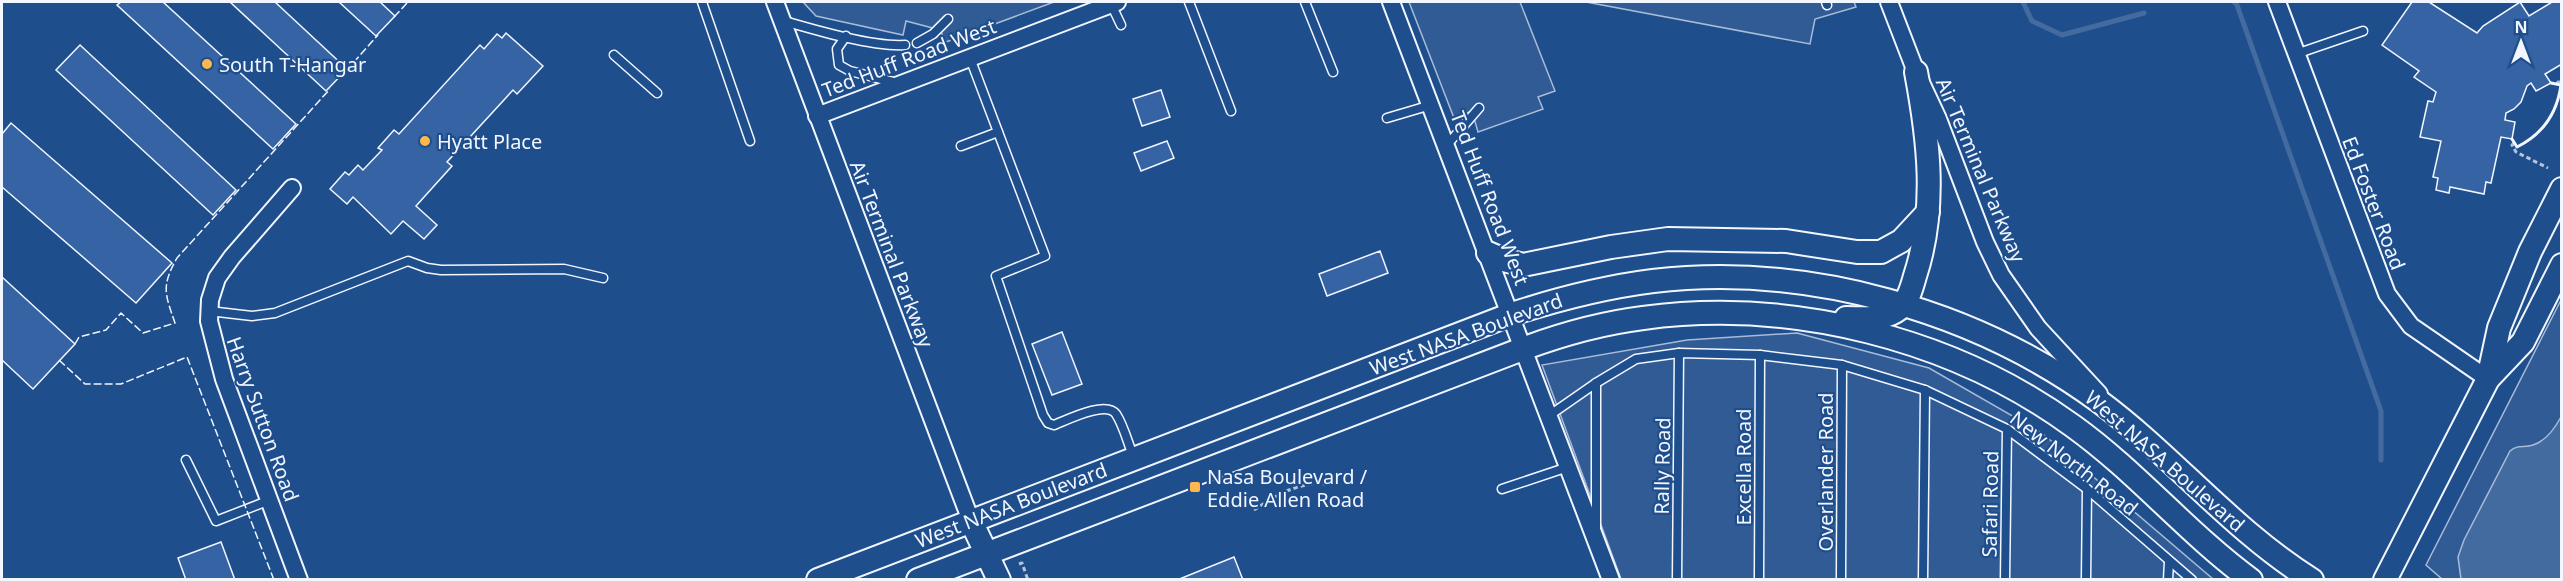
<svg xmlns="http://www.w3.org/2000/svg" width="2563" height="581" font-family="'Noto Sans',sans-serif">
<rect width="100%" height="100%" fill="#1f4e8c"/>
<g fill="#305b95" stroke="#a8bbd7" stroke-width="1.5">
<polygon points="803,2 1054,2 946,42 940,30 906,21 903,35 816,16"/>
<polygon points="1409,2 1520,2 1555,91 1538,97 1543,109 1478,132 1472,111 1454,118"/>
<polygon points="1586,2 1854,2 1856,7 1815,19 1810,44"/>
<polygon points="2561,300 2561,579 2442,579 2426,565"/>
<polygon points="1797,333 1929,368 2042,433 2213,579 1621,579 1542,365 1687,340"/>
</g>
<path fill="#446ba0" stroke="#a8bbd7" stroke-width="1.5" d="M2561 417V579H2461L2458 557 2464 540 2510 451C2518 444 2524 448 2533 445 2546 441 2555 428 2561 417Z"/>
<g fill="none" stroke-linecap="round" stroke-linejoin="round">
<g stroke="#446ba0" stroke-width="5">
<polyline points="2023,2 2032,21 2062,35 2144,13"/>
<polyline points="2234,2 2237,5 2381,411 2381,460"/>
</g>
</g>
<g fill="#3563a3" stroke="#f2f6ff" stroke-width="1.5">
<polygon points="121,2 163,2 296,124 273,149 117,5"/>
<polygon points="230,2 275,2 347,69 326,91"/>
<polygon points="339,2 380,2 395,16 376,36"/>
<polygon points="2412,2 2429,2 2477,33 2483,26 2520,2 2529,16 2552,2 2562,2 2562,64 2545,74 2551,83 2536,91 2531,83 2527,86 2521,102 2514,109 2506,113 2505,120 2515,122 2512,139 2501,137 2491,183 2486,182 2484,194 2450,187 2449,193 2436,190 2438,178 2433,177 2441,141 2420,137 2428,101 2433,102 2436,92 2414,77 2419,71 2382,45"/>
<polygon points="506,33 543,66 517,94 513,90 447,162 452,166 416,206 437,225 424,239 403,221 391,234 353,197 347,204 330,189 345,172 349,175 358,165 363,170 382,150 378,148 394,130 399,134 480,45 484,49 497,34 502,38"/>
<polygon points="80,45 236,190 213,215 56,70"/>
<polygon points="1161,90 1170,117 1142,126 1133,99"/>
<polygon points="11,123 172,263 136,303 2,187 2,134"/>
<polygon points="1167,141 1174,158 1141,171 1134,153"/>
<polygon points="1380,251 1388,273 1327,296 1319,274"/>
<polygon points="2,277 75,344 33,389 2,360"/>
<polygon points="1062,332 1082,384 1052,395 1032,344"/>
<polygon points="221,542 235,580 186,580 178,558"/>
<polygon points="1234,557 1243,580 1177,580"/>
</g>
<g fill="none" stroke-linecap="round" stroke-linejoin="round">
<g stroke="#f2f6ff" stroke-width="11">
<g id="lane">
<polyline points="702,2 750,141"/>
<polyline points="1189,2 1231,111"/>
<polyline points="1305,2 1333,72"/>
<polyline points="1826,2 1827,5"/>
<polyline points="1111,4 1121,25"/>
<path d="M784 21C815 30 873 47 905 45"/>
<polyline points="846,36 837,49 839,65 850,71 897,83"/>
<polyline points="917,43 933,34 948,19"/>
<polyline points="2296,54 2363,31"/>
<polyline points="614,55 657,93"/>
<path d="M970 58 1045 256 996 276 1043 415 1048 423 1054 425C1067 420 1106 400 1116 414 1124 426 1128 444 1134 458"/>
<polyline points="1387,118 1431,105"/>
<polyline points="1447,145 1479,108"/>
<polyline points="961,146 998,132"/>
<polyline points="209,311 252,316 275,313 408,261 427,268 441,270 564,269 603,278"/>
<polyline points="1550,415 1596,383 1636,359 1679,353 1760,355 1842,365 1925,390 2007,429 2087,489 2192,580"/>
<polyline points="186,460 216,521 270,500"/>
<polyline points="1502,489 1568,467"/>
<polyline points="1596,527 1596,383"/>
<polyline points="1677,580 1679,353"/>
<polyline points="1759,580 1760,355"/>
<polyline points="1841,580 1842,365"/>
<polyline points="1923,580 1925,390"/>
<polyline points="2005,580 2007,429"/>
<polyline points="2086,580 2087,489"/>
<polyline points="2168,580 2169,562"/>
</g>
</g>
<g stroke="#f2f6ff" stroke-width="20">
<g id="street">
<polyline points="775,2 971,521"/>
<polyline points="1391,2 1611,580"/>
<polyline points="1889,2 1916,72 1938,119 1985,242 2001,275 2038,328 2099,394"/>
<polyline points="2277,2 2387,294 2411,326 2488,379"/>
<polyline points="817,116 1117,2"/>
<polyline points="292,188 232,257 217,278 210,300 209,321 224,379 299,580"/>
</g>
</g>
<g stroke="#f2f6ff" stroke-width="26">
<g id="secondary">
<polyline points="1488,253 1504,260 1523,265 1611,247 1668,239 1786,241 1857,252 1881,252 1901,241 1928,212"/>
<path d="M1846 318C1864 318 1884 321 1899 309 1908 302 1912 287 1915 276 1937 209 1929 141 1916 72"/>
<polyline points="2488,379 2499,328 2530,252 2562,189"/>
<polyline points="971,521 999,580"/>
<path d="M818 580 1512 314C1558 299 1605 287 1653 281 1807 263 1975 310 2100 402 2174 457 2232 530 2312 580"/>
<path d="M918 580 1525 348C1563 334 1603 323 1643 318 1791 298 1952 338 2073 426 2137 472 2187 533 2251 580"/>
<polyline points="2385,580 2488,379 2523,342 2562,265"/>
</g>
</g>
<g stroke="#b3c4dc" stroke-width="3" stroke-dasharray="4.5 3" stroke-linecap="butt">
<polyline points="2557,84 2558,82 2562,82"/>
<polyline points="2514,143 2512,145 2516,152 2548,168"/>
<path d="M1254 510C1276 495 1300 481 1328 484"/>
<polyline points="1019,564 1022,563 1028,580"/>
</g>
<use href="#lane" stroke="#1f4e8c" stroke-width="8"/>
<use href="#street" stroke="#1f4e8c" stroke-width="16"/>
<use href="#secondary" stroke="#1f4e8c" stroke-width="22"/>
<g stroke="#f2f6ff" stroke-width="1.5" stroke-dasharray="8 3" stroke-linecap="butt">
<polyline points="394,17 408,2"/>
<polyline points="346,71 378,35"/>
<path d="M75 344 79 337 106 330 121 313 143 333 175 323C165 294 161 286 177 258L330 89"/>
<polyline points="59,360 85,384 121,384 187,357 274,580"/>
</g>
<path stroke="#f2f6ff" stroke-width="3" d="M2512 139 2517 147C2543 134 2557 114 2561 85L2551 83"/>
</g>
<g fill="#ffb74d" stroke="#1f4e8c" stroke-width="2">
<circle cx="207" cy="64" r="6"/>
<circle cx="425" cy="141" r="6"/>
<rect x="1189" y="481" width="12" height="12" rx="3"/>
</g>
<g text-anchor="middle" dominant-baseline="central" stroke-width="4.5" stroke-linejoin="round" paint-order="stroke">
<g font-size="20" fill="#f2f6ff" stroke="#1f4e8c">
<text transform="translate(909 58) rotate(-21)">Ted Huff Road West</text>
<text transform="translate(1981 170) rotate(67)">Air Terminal Parkway</text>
<text transform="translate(1490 198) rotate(69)">Ted Huff Road West</text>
<text transform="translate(2374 203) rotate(69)">Ed Foster Road</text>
<text transform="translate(892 254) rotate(69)">Air Terminal Parkway</text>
<text transform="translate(1466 334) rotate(-20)">West NASA Boulevard</text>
<text transform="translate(263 419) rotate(70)">Harry Sutton Road</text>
<text transform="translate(2165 461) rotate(41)">West NASA Boulevard</text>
<text transform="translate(2074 463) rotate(38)">New North Road</text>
<text transform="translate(1662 466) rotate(-89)">Rally Road</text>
<text transform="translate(1743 467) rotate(-90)">Excella Road</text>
<text transform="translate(1825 472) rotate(-90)">Overlander Road</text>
<text transform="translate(1990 504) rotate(-89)">Safari Road</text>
<text transform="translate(1011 505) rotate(-21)">West NASA Boulevard</text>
</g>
<g font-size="20" fill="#f2f6ff" stroke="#1f4e8c" text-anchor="start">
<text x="219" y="64">South T-Hangar</text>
<text x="437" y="141">Hyatt Place</text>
<text x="1207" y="476">Nasa Boulevard /<tspan x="1207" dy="23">Eddie Allen Road</tspan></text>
</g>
</g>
<rect width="2563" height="581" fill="none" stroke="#f2f6ff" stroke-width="6"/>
<g transform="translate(2521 42)" stroke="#1f4e8c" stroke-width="4.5" paint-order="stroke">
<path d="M0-4.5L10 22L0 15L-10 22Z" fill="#f2f6ff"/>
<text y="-9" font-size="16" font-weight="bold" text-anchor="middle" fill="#f2f6ff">N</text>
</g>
</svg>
